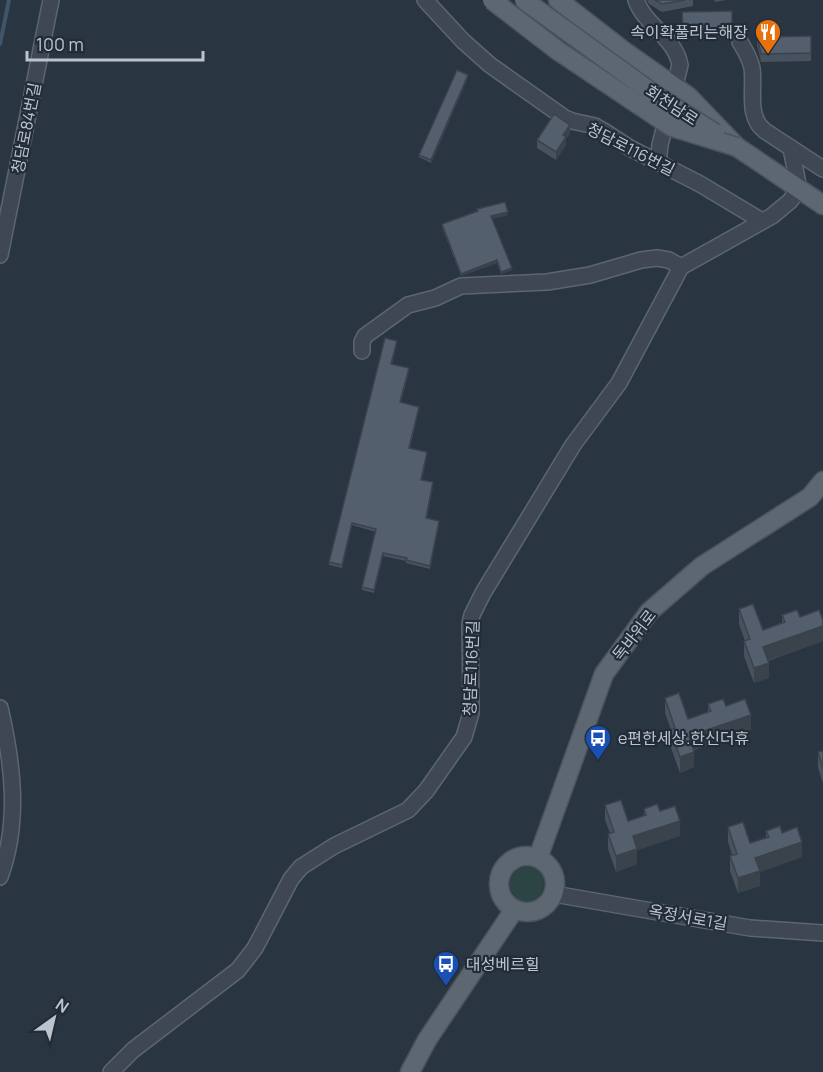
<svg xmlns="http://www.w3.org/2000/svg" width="823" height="1072" font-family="Manrope,'Noto Sans KR',sans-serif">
<rect width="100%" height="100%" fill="#293642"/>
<circle fill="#2c4444" cx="527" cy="884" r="17"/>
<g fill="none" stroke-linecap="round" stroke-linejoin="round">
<polyline stroke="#40546a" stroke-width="4" points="0,44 9,0"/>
<g stroke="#5c6570" stroke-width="18">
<g id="minor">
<polyline points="425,0 463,41 490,65 565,118 572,121 595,126 604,131 630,148 700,184 762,221"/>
<path d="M636 0C645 26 675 37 680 65L660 145 658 163"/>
<path d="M740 42C745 50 750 58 752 68 755 88 746 117 765 131L823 169"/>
<polyline points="0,255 51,0"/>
<polyline points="362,351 362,342 365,336 408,305 435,298 461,286 547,282 590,275 641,260 657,258 669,260 681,267"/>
<path d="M0 708C13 764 20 822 0 877"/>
<polyline points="554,894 750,928 823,933"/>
<polyline points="111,1072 133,1050 238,970 255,948 291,879 301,867 334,846 408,810 426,791 464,737 471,713 470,624 472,615 483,593 573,445 619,383 681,267 772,216 790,201 799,189 791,148"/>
</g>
</g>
<g stroke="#4a535f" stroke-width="21">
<g id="major">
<polyline points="558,0 624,51 688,96 737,147 823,205"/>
<circle cx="527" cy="884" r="28"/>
<polyline points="538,858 604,674 649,612 702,566 810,497 823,481"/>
<polyline points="410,1072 427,1040 514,910"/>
</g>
</g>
<use href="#minor" stroke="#3e4752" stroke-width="15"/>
<use href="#major" stroke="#5c6772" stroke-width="18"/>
<g stroke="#4a535f" stroke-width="21" stroke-linecap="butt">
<g id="major-bridge">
<polyline points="492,0 557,50 672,127 737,147"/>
<polyline points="524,0 658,97 715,133"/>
</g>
</g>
<use href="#major-bridge" stroke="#5c6772" stroke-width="18"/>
</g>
<g fill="#47525e">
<polygon points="647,0 693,0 693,6 662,12 649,4"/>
<polygon points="714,0 726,0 715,2"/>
<polygon points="732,11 732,37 683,38 682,12"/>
<polygon points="811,36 811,61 761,62 757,45 757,37"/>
<polygon points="468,78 431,163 419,157 419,155"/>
<polygon points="570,133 566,139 566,145 556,160 537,148 537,140"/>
<polygon points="478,211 508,215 492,219 512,270 501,274 497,263 461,276 442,227 442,224"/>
<polygon points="397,343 392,364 409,371 401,402 419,409 410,448 427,454 422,480 433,485 427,518 439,524 430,569 406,563 406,561 383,556 374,593 362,590 362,587 376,532 352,525 342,568 329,565 329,562"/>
<polygon points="739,609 763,630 782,623 782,615 823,620 823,641 768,661 769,678 754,683 744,656 744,641 745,641 739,624"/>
<polygon points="665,698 688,719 708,712 708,704 726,706 751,730 694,750 694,767 680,773 670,745 671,730 665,713"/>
<polygon points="823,751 823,783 818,768 818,752"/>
<polygon points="605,805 628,821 644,816 644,809 660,811 680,836 637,850 637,864 616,872 608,849 608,834 610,833 605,820"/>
<polygon points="728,827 750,843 766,838 766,831 782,833 802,857 760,872 760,886 738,893 730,871 730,856 732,855 728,842"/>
</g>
<g fill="#3a424c">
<polygon points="468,75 468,78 431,163 431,160"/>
<polygon points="570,125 570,133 566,139 566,145 556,160 556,152 563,135"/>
<polygon points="508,212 508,215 491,219 491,216"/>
<polygon points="497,260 497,263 461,276 461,274"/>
<polygon points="512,268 512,270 501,274 501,272"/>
<polygon points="823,626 823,641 763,662 763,647"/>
<polygon points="769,663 769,678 754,683 754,668"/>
<polygon points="751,715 751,730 689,751 689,736"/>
<polygon points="694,752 694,767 680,773 680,757"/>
<polygon points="680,821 680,836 637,850 637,864 616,872 616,856 633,836"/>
<polygon points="802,842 802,857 760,872 760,886 738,893 738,878 755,858"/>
</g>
<g fill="#535f6d" stroke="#3a424c" stroke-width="1.5">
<polygon points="655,0 685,0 662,4"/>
<polygon points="732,11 732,29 683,30 682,12"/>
<polygon points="811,36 811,53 761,54 757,37"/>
<polygon points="457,70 468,75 431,160 419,155"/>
<polygon points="554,114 570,125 563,135 566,137 556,152 537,140"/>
<polygon points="505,202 508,212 491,216 512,268 501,272 497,260 461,274 442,224 478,211 477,209"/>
<polygon points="385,338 397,341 391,364 409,368 400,402 419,407 409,448 427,452 421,480 433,482 426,518 439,521 430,566 406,560 407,558 383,553 374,590 362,587 376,529 352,523 342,565 329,562"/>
<polygon points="753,604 763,630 785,622 782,615 797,610 800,617 819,610 823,620 823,626 763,647 769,663 754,668 744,641 750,639 739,609"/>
<polygon points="679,693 688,719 711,711 708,704 723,699 726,706 745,699 751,715 689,736 694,752 680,757 670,730 675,728 665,698"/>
<polygon points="823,751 823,768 818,752"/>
<polygon points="621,800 628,821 646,815 644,809 657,804 660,811 675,806 680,821 633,836 637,849 616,856 608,834 614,832 605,805"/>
<polygon points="743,822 750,843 769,837 766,831 780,826 782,833 797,827 802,842 755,858 760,871 738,878 730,856 737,854 728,827"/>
</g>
<defs>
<g id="restaurant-pin" transform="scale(1.35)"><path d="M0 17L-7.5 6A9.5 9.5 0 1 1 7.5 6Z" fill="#e8710a" stroke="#222c38"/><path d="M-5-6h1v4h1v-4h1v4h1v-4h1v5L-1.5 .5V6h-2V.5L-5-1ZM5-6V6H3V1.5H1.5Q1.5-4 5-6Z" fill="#fff"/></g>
<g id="bus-pin" transform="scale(1.35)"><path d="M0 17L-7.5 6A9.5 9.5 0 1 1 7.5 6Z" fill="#1a4fb4" stroke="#222c38"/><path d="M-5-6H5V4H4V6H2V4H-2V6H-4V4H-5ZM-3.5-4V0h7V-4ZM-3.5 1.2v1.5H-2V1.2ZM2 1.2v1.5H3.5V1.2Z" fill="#fff"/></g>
</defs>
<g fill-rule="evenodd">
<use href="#restaurant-pin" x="768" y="32"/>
<use href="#bus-pin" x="598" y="738"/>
<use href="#bus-pin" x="446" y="964"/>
</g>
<g text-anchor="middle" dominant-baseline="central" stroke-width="4.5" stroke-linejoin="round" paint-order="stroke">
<g font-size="16" fill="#bbc3cc" stroke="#222c38" text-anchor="start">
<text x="748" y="32" text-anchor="end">속이확풀리는해장</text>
<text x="618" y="738">e편한세상.한신더휴</text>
<text x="466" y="964">대성베르힐</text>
</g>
<g font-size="16" fill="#bbc3cc" stroke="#222c38">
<text transform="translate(672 105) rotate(33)">회천남로</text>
<text transform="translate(26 128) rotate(-79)">청담로84번길</text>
<text transform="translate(631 149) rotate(27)">청담로116번길</text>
<text transform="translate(634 635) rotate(-52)">독바위로</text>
<text transform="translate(471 668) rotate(-88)">청담로116번길</text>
<text transform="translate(688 917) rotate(10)">옥정서로1길</text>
</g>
</g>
<g transform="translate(54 1018) rotate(34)" stroke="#222c38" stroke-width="4.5" paint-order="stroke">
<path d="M0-4.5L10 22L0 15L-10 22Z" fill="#bbc3cc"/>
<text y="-9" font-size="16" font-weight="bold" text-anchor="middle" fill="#bbc3cc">N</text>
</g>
<path d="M27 51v9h176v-9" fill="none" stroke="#bbc3cc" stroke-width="3"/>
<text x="36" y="51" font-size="18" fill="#bbc3cc" stroke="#222c38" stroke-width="4.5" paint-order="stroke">100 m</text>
</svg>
